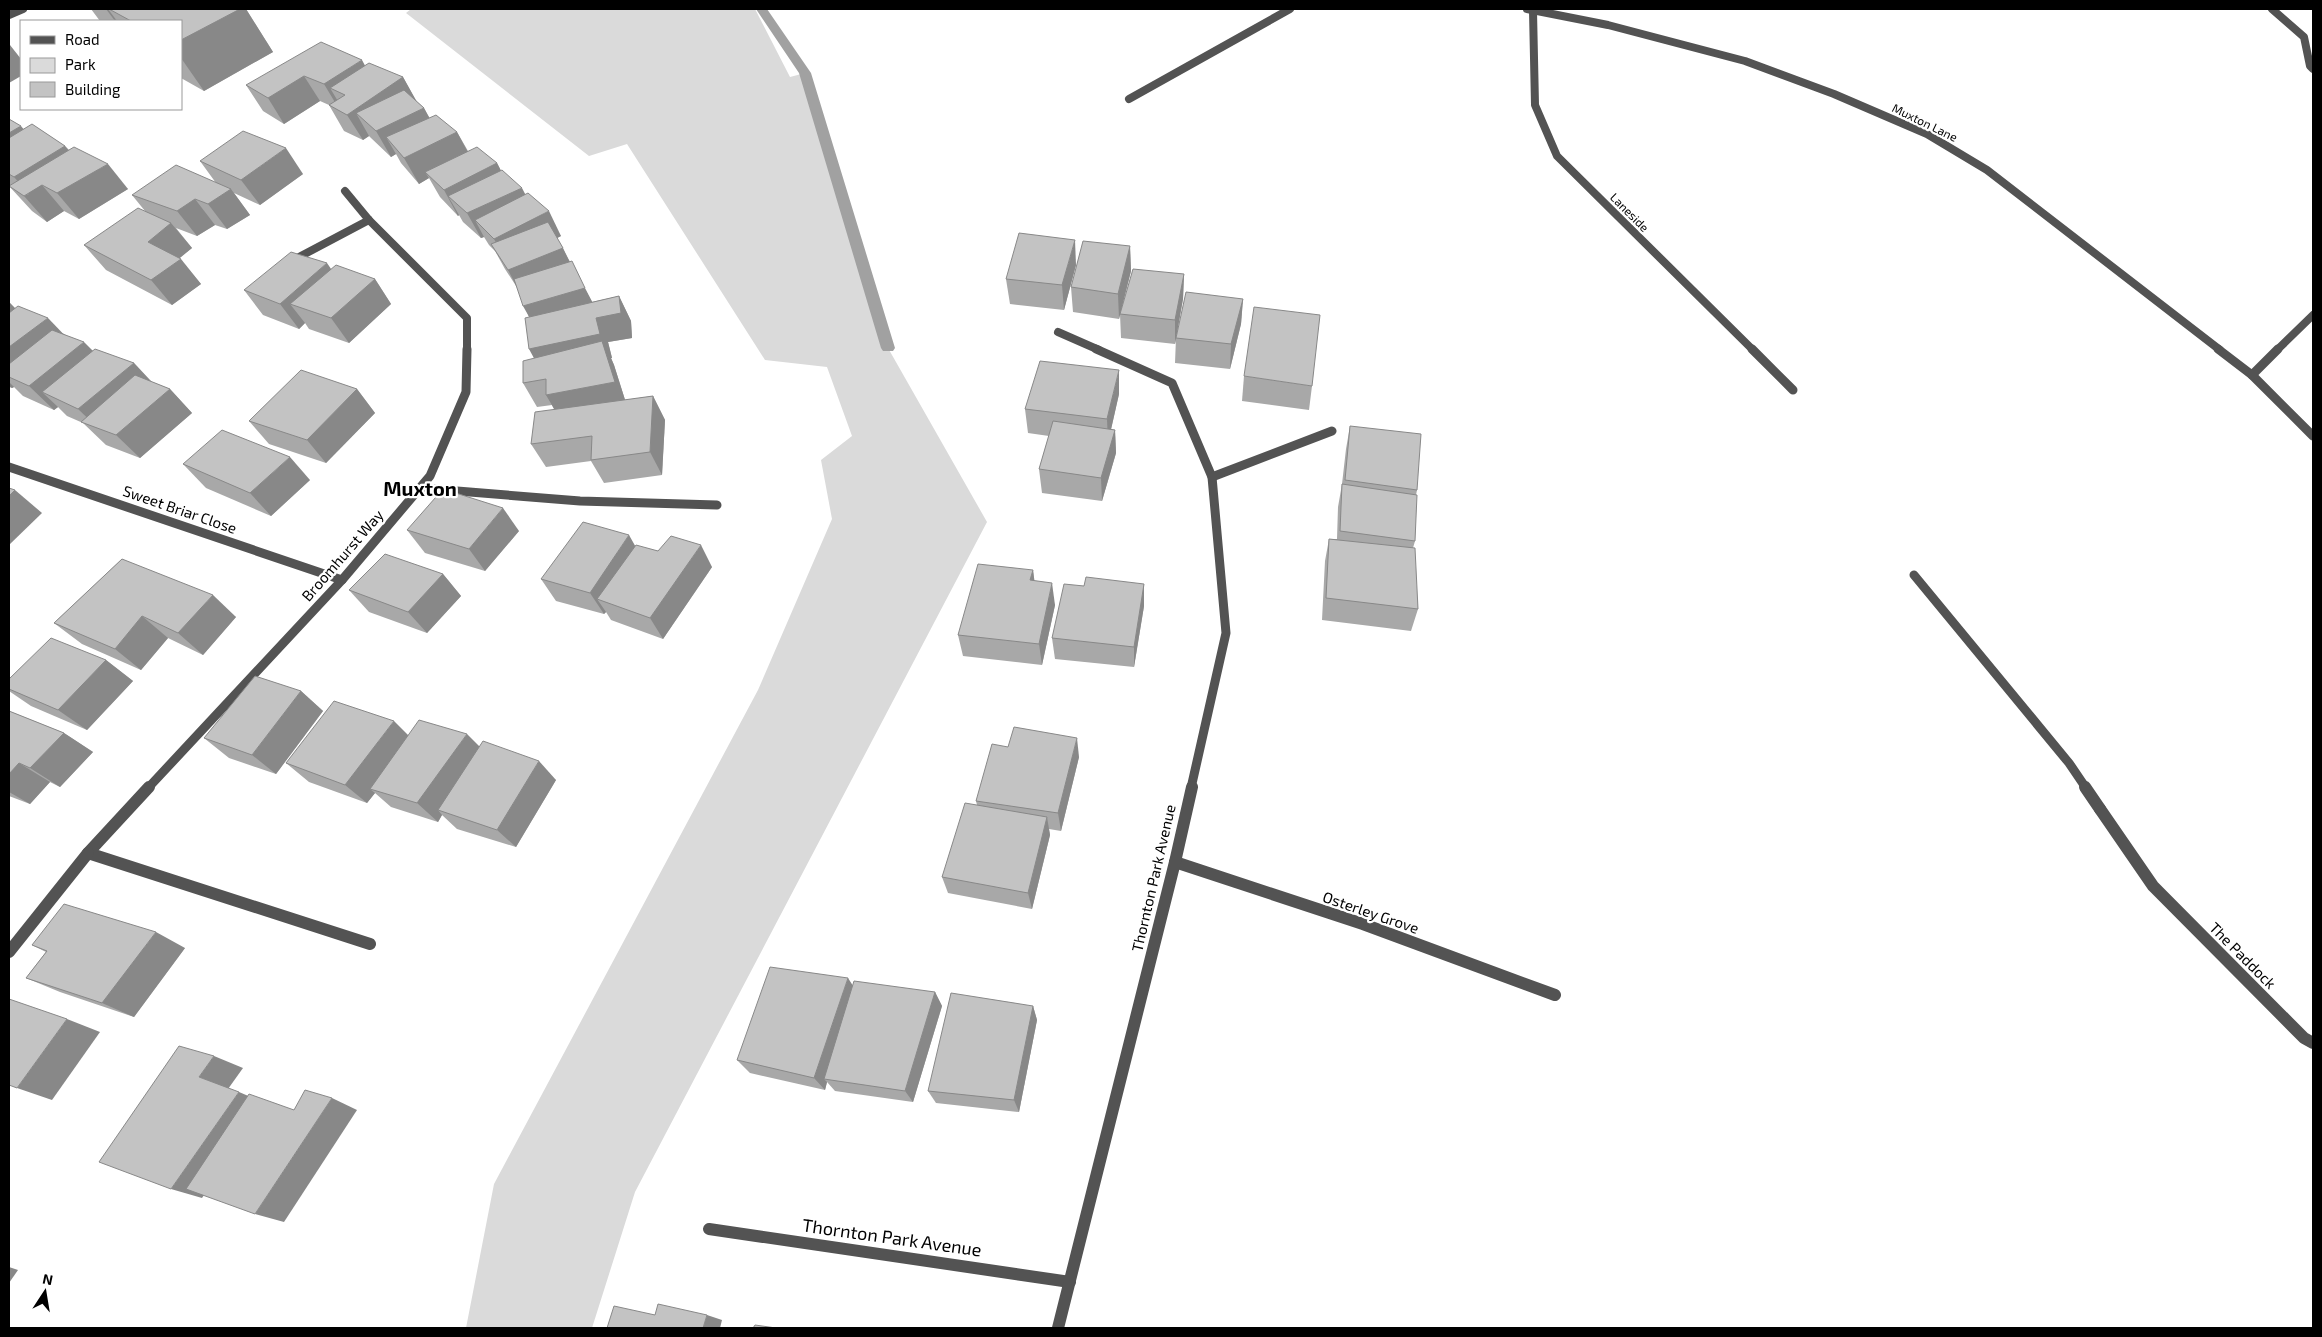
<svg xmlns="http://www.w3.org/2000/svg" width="2322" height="1337" font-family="'Exo 2',sans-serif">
<rect width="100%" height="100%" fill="#fff"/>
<polygon fill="#dadada" points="411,9 755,9 790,77 805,73 888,348 987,522 635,1192 592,1328 466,1328 494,1184 758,690 832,519 821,460 852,436 827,367 765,360 627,144 589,156 406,13"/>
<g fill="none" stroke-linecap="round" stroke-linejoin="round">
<polygon fill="#a1a1a1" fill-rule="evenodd" points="756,9 767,9 811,73 895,348 893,351 883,351 881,348 799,73"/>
<polyline stroke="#535353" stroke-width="8" points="1129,99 1290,9"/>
<g stroke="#535353" stroke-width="9">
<polyline points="420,488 580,501 717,505"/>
<polyline points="1914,575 2069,763 2086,788"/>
</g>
<polyline stroke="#535353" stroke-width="12" points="2085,787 2100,809"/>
<g stroke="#535353" stroke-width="8">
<polyline points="1527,9 1608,25 1745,61 1834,94 1927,134 1987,170 2220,350"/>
<polyline points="2272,9 2304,37 2310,66 2313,69"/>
<polyline points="1533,11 1535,105 1557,156 1753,350"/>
<polyline points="9,15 23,9"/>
<polyline points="345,191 369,220 467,318 467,350"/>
<polyline points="299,257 369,220"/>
<polyline points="1058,332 1099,350"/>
<polyline points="2277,350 2313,315"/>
</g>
<g stroke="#535353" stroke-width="9">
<polyline points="1096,349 1172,383 1212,477 1226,633 1191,788"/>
<polyline points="1752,349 1793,390"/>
<polyline points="2218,349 2252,375 2313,436"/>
<polyline points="2252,375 2278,349"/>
<polyline points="9,467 342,580"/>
<polyline points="1212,477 1332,431"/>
<polyline points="148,788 342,580 430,476 466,392 467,349"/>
</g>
<g stroke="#535353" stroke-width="12">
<polyline points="149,787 88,853 370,944"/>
<polyline points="2100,809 2153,886 2304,1038 2313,1043"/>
<polyline points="1175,862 1363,924 1555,995"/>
<polyline points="9,952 88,853"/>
<polyline points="709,1229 1070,1282"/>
<polyline points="1058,1328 1175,862 1192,787"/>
</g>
</g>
<g fill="#a8a8a8">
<polygon points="91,9 246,9 273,52 204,91 181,78 181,21 100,21"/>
<polygon points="365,66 403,77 416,101 424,108 429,118 457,132 468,151 497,163 501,171 525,195 561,236 557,238 592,302 619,296 631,321 632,338 608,342 612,358 611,358 614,365 625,400 653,396 665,420 662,475 604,483 591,461 546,467 531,444 554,409 552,405 537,407 523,383 534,358 529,317 518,289 505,269 495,251 489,245 484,237 481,238 463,222 459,215 458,216 440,197 429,178 419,184 401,163 396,154 391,157 371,138 369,136 363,140 344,131 329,105 320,101 284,124 263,111 246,85"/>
<polygon points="9,119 23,129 65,146 69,150 128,189 79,219 64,211 47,222 32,211 9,186"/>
<polygon points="200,161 303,174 260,205 234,193 250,215 227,229 215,225 197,236 176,228 192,248 179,258 201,284 172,305 106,270 84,245 145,211 132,195 216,183"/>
<polygon points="1130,246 1131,271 1121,310 1184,274 1183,299 1176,338 1243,299 1241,324 1230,369 1175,363 1176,338 1175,344 1121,338 1120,314 1119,319 1073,312 1071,287"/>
<polygon points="1076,265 1064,310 1010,304 1006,279"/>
<polygon points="331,269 375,279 391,304 349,343 309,329 305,323 299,329 263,315 244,290"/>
<polygon points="9,302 15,308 64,334 93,351 134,363 152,382 170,389 192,413 140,458 106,445 83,423 67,416 58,407 54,410 23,396 14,387 12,388 9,387"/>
<polygon points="1244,376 1312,386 1309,410 1242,401"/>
<polygon points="357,389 375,413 326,463 269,444 249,421"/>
<polygon points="1119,394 1111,429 1115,430 1116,453 1102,501 1042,493 1039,469 1049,436 1028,433 1025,409"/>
<polygon points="1350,426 1417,490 1416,495 1415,541 1413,548 1418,609 1411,631 1322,620 1325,561 1329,539 1337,539 1338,507 1342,484 1346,449"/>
<polygon points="183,464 310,480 271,516 206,488"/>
<polygon points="407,530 519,531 485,571 425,553"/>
<polygon points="635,546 658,551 712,567 663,639 611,620 606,612 604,614 556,601 541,579"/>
<polygon points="122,559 236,617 203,655 168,638 141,670 82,644 54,623"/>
<polygon points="1033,570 1034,581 1055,605 1042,665 963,656 958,635"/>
<polygon points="443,574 461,596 427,633 369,612 349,590"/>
<polygon points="1144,584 1144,606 1134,667 1055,659 1052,638 1084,586"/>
<polygon points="106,660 133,681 87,730 31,706 9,691 9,679"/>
<polygon points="301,691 323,711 276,774 229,758 204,738"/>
<polygon points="9,711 64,733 93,752 60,787 50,782 30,804 9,796"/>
<polygon points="408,735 480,747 556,780 516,847 457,829 442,815 438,822 391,807 375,793 367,803 309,782 286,763"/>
<polygon points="1008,747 1079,757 1061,831 1049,829 1050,835 1032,909 948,893 942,877 977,805 976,801"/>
<polygon points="32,945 185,948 134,1017 60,992 26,978 46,952"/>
<polygon points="853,986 935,992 942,1006 913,1102 835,1091 827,1082 825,1090 750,1073 737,1060"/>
<polygon points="1033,1006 1037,1020 1019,1112 936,1103 928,1091"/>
</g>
<g fill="#888">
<polygon points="106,9 108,9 117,21 115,21"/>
<polygon points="240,9 246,9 273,52 204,91 181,58 181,40"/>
<polygon points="9,45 10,45 21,59 21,76 9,83"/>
<polygon points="362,60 376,86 345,95 330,88 342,108 339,109 324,84"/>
<polygon points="304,76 320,101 284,124 268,98"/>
<polygon points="403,77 417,102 356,113 369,136 363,140 347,115"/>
<polygon points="424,108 438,133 386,137 396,154 391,157 376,131"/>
<polygon points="21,126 42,152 9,173 9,133"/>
<polygon points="457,132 471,158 425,172 429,178 419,184 404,158"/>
<polygon points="65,146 86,171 42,185 64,211 47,222 24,196 29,194 14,177"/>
<polygon points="286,148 303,174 260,205 241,180"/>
<polygon points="497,163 510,188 448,196 459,215 458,216 444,190"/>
<polygon points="108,164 128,189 79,219 57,193"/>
<polygon points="522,188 535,213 475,220 484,237 481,238 467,213"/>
<polygon points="231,189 250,215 227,229 208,204"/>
<polygon points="195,199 215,225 197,236 177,211"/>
<polygon points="549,211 561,236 508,264 494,239"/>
<polygon points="171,223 192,248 169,267 148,242"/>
<polygon points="1075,240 1076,265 1064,310 1062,285"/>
<polygon points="1130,246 1131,271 1119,319 1118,294"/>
<polygon points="563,248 575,273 521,295 508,270"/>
<polygon points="181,259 201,284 172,305 151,280"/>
<polygon points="327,263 344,288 290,304 305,323 299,329 280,304"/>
<polygon points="1184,274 1183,299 1175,344 1175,320"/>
<polygon points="375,279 391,304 349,343 331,318"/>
<polygon points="585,288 598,313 537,331 523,306"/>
<polygon points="619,296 631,321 632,338 608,342 612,358 611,358 614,365 627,406 560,419 546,395 615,382 542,373 529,349 596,318"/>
<polygon points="1243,299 1241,324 1230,369 1231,344"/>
<polygon points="9,302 33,327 9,345"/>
<polygon points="48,318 72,343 9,377 9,347"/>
<polygon points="84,342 108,366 42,392 58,407 54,410 29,386"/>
<polygon points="134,363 156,387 98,428 78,409"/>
<polygon points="1119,370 1119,394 1108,443 1107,419"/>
<polygon points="9,382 14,387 12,388 9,386"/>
<polygon points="170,389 192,413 140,458 116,435"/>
<polygon points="357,389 375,413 326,463 307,440"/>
<polygon points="653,396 665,420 662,475 650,452"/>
<polygon points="1115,430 1116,453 1102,501 1101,478"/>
<polygon points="290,457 310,480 271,516 250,493"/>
<polygon points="15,490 42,513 9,545 9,496"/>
<polygon points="503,508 519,531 485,571 469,549"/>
<polygon points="629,535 642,558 597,599 606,612 604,614 590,593"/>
<polygon points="701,545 712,567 663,639 650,618"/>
<polygon points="1033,570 1036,592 1030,580"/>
<polygon points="443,574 461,596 427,633 408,612"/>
<polygon points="1052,583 1055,605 1042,665 1039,644"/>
<polygon points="1144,584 1144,606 1134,667 1134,647"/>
<polygon points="213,595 236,617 203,655 178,633"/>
<polygon points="142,616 168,638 141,670 115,649"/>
<polygon points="106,660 133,681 87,730 58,710"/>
<polygon points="301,691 323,711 276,774 252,755"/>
<polygon points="394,721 414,741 370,789 375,793 367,803 345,785"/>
<polygon points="64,733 93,752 60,787 30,768"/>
<polygon points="467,734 486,753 438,810 442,815 438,822 417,803"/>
<polygon points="1077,738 1079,757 1061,831 1058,813"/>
<polygon points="539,761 556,780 516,847 497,830"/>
<polygon points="19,763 50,782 30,804 9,792 9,774"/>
<polygon points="1047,817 1050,835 1032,909 1028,893"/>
<polygon points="156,932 185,948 134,1017 102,1003"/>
<polygon points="848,978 857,992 824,1079 827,1082 825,1090 814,1078"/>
<polygon points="935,992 942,1006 913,1102 905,1091"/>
<polygon points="1033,1006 1037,1020 1019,1112 1014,1100"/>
<polygon points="67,1019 100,1032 52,1100 17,1088"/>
<polygon points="214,1056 243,1068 228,1089 199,1077"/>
<polygon points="239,1092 267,1104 202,1198 171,1189"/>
<polygon points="332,1098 357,1110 284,1222 255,1214"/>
<polygon points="9,1267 18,1270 9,1283"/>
<polygon points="707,1315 722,1320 720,1328 703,1328"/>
</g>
<g fill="#c3c3c3" stroke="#888">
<polygon points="109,9 240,9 181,40 181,21 131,21"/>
<polygon points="321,42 362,60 324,84 304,76 268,98 246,85"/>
<polygon points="369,63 403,77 347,115 329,105 345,95 330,88"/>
<polygon points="404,90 424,108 376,131 356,113"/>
<polygon points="436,115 457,132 404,158 386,137"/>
<polygon points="9,119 21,126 9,133"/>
<polygon points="32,124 65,146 14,177 9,174 9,138"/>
<polygon points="243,131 286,148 241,180 200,161"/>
<polygon points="74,147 108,164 57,193 42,185 24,196 9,186"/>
<polygon points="477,147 497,163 444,190 425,172"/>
<polygon points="176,165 231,189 208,204 195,199 177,211 132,195"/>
<polygon points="502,170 522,188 467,213 448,196"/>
<polygon points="528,193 549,211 494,239 475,220"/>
<polygon points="138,208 171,223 148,242 181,259 151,280 84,245"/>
<polygon points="548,222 563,248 508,270 491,244"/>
<polygon points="1019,233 1075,240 1062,285 1006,279"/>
<polygon points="1083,241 1130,246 1118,294 1071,287"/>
<polygon points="291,252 327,263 280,304 244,290"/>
<polygon points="572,261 585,288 523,306 514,279"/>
<polygon points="336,265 375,279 331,318 290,304"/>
<polygon points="1133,269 1184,274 1175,320 1120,314"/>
<polygon points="1186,292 1243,299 1231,344 1176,338"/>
<polygon points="619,296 621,313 596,318 600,334 529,349 525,318"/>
<polygon points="18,306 48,318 9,347 9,313"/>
<polygon points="1254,307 1320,315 1312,386 1244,376"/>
<polygon points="52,330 84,342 29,386 9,377 9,364"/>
<polygon points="602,341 615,382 546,395 546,379 523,383 523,361"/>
<polygon points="95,349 134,363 78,409 42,392"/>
<polygon points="1040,361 1119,370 1107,419 1025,409"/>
<polygon points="301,370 357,389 307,440 249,421"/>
<polygon points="135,375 170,389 116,435 81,422"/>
<polygon points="653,396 650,452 591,460 592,436 531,444 535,412"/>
<polygon points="1053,421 1115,430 1101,478 1039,469"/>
<polygon points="1350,426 1421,434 1417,490 1345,480"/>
<polygon points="222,430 290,457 250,493 183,464"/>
<polygon points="1342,484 1417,495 1415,541 1340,531"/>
<polygon points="9,488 15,490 9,496"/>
<polygon points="443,489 503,508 469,549 407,530"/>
<polygon points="583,522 629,535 590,593 541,579"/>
<polygon points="671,536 701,545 650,618 597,599 636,545 658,551"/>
<polygon points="1329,539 1415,548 1418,609 1326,598"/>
<polygon points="385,554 443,574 408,612 349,590"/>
<polygon points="122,559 213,595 178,633 142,616 115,649 54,623"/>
<polygon points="978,564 1033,570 1030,580 1052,583 1039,644 958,635"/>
<polygon points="1086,577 1144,584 1134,647 1052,638 1064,584 1084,586"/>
<polygon points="51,638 106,660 58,710 9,689 9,679"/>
<polygon points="255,676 301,691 252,755 204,738"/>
<polygon points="334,701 394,721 345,785 286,763"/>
<polygon points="9,711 64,733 30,768 19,763 9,774"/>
<polygon points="419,720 467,734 417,803 370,789"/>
<polygon points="1014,727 1077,738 1058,813 976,801 992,744 1008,747"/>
<polygon points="483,741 539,761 497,830 438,810"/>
<polygon points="965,803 1047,817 1028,893 942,877"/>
<polygon points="64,904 156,932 102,1003 26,978 47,951 32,945"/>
<polygon points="770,967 848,978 814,1078 737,1060"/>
<polygon points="854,981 935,992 905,1091 824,1079"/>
<polygon points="951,993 1033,1006 1014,1100 928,1091"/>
<polygon points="9,999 67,1019 17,1088 9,1085"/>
<polygon points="179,1046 214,1056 199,1077 239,1092 171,1189 99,1162"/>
<polygon points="305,1090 332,1098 255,1214 186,1189 249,1094 294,1110"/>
<polygon points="658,1304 707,1315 703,1328 607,1328 614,1306 655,1315"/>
<polygon points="755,1325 776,1328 753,1328"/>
</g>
<g text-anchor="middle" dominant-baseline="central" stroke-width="4.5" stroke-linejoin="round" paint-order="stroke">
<g font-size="12" fill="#000" stroke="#fff">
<text transform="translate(1925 122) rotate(26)">Muxton Lane</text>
<text transform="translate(1630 212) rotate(45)">Laneside</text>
</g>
<g font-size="15" fill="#000" stroke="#fff">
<text transform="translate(180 509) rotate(19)">Sweet Briar Close</text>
<text transform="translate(342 555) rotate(-49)">Broomhurst Way</text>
<text transform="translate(1153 878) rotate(-77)">Thornton Park Avenue</text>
<text transform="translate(1371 912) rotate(19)">Osterley Grove</text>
<text transform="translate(2243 955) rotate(45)">The Paddock</text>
</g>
<g font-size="18" fill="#000" stroke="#fff">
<text transform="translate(892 1237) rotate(8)">Thornton Park Avenue</text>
</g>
<g font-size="20" font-weight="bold" fill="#000" stroke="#fff">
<text x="420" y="488">Muxton</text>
</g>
</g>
<rect width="2322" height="1337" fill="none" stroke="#000000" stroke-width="20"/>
<rect x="20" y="20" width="162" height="90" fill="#ffffff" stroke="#999999"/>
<rect x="30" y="36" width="25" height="8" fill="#535353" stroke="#999999"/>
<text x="65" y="45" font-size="15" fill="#000000">Road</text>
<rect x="30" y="58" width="25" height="15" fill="#dadada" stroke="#999999"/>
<text x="65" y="70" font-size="15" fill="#000000">Park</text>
<rect x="30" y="82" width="25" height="15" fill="#c3c3c3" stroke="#999999"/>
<text x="65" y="95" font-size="15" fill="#000000">Building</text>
<g transform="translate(45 1292) rotate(12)" stroke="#ffffff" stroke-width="4" paint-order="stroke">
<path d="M0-4L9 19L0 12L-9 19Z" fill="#000000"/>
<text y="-8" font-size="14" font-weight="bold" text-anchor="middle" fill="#000000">N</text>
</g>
</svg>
